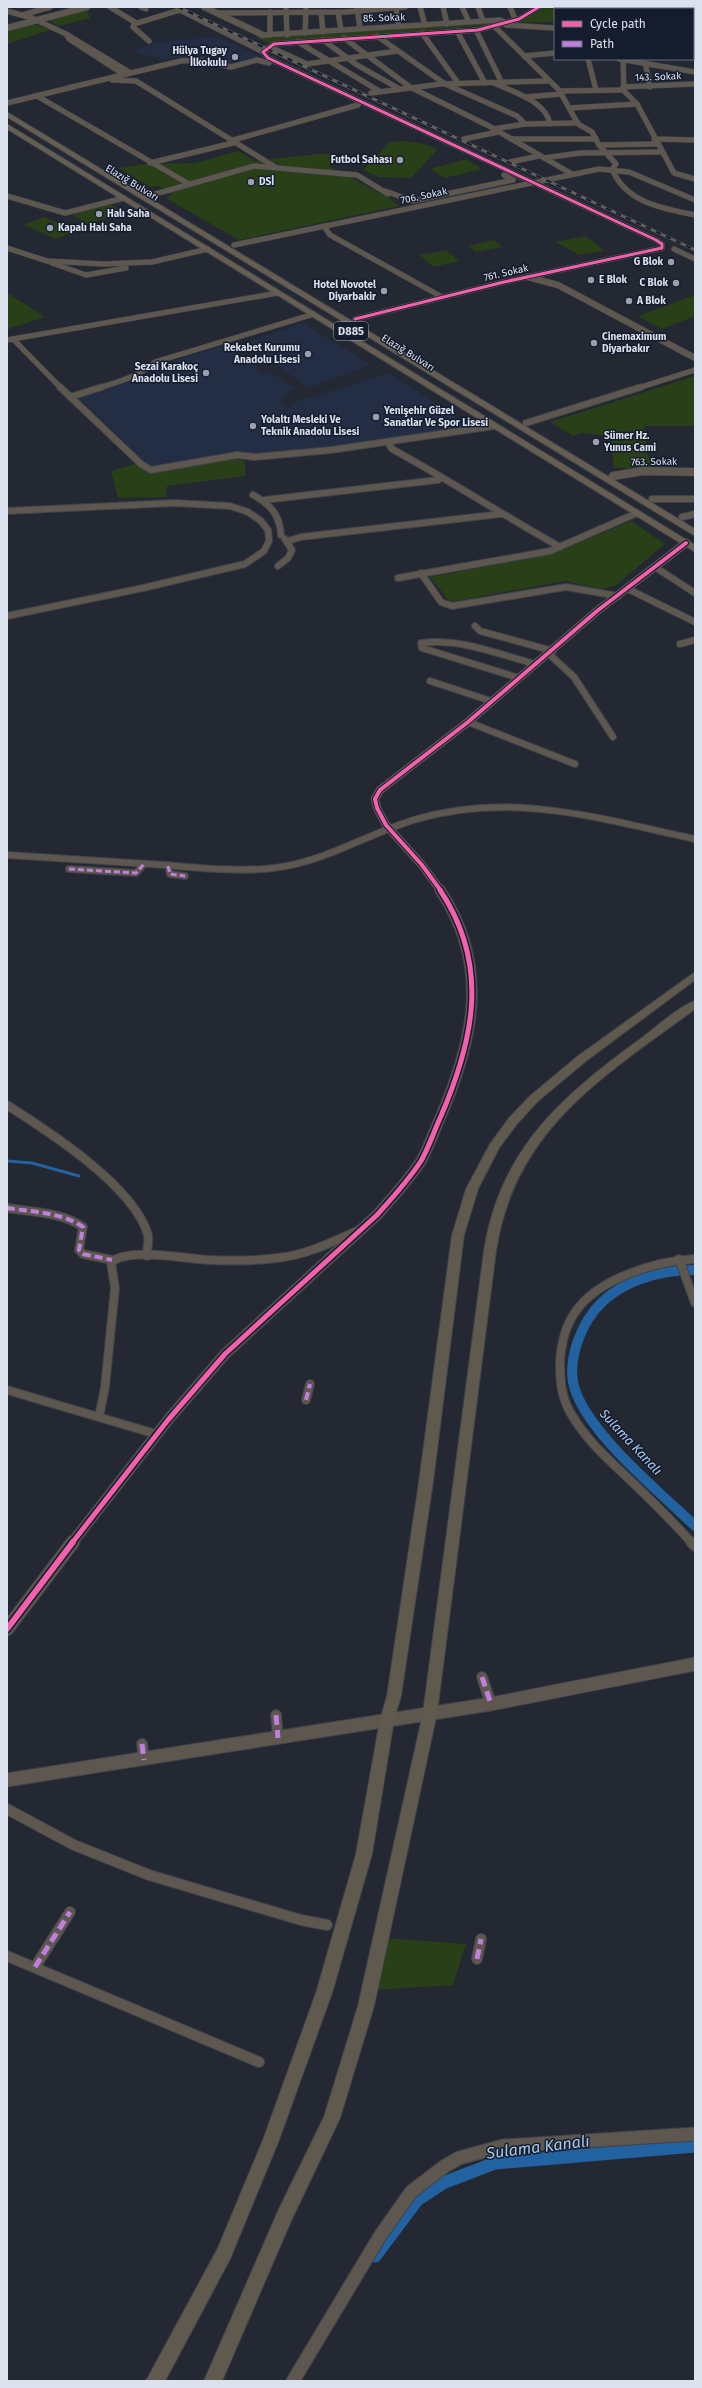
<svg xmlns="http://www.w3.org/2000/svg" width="702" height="2388" font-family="'Fira Sans',sans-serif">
<rect width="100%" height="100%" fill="#232832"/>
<g fill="#232e44">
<polygon points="219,37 260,57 230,66 211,57 170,58 165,60 132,51 156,42"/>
<polygon points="302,323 372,365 308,388 247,342"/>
<polygon points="226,345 257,366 261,375 270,372 294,388 280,401 288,409 298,401 389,373 470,426 337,447 253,455 236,452 151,468 79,397 150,375 156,366"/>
</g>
<g fill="#283f18">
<polygon points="542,7 576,7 574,9 555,9 555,22 515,22 538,12"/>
<polygon points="87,10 90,18 59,26 48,20"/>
<polygon points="486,23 490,25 268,43 255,37"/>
<polygon points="35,24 50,30 7,44 7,32"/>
<polygon points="407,141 428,145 437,150 411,178 379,177 363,170 390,142"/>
<polygon points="239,151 254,161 317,154 332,154 329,166 389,198 399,206 239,240 166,198 172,194 158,186 150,187 119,168 145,164 194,163"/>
<polygon points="467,159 482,169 445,178 430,169"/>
<polygon points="110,204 125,213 87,224 72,214"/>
<polygon points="44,217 76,230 56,239 24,225"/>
<polygon points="586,236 604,251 579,255 556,242"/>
<polygon points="494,240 502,247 476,252 468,246"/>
<polygon points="446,250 459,261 433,267 420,255"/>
<polygon points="7,294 9,294 45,317 7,329"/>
<polygon points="695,295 695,316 662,329 638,316"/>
<polygon points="695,376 695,426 644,426 648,457 652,458 653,469 614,468 610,436 581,433 573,436 550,422"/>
<polygon points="234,459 245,461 245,476 167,486 166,497 118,498 111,471 135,464 147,472"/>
<polygon points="631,521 665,544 615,586 601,589 565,581 450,602 430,577 553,554"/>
<polygon points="385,1938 466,1944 453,1985 376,1990"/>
</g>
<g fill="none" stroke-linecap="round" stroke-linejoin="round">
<polyline stroke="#2362a0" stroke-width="3" points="7,1161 32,1163 79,1176"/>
<path stroke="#2362a0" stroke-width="10" d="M695 1270C659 1270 618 1281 594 1311 580 1329 569 1358 573 1382 582 1429 660 1492 695 1526"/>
<polyline stroke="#2362a0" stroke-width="13" points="375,2256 417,2200 443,2183 495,2163 695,2146"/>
<g stroke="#3e434a" stroke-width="6">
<g id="minor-far3">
<polyline points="110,7 136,23"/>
<polyline points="141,7 146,9"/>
<polyline points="420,7 425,25"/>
<polyline points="443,7 447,24"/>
<polyline points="462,7 469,22"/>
<polyline points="478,7 483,21"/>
<polyline points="510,7 515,19"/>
<polyline points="579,7 579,9"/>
<polyline points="286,8 287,35"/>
<polyline points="357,8 360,28"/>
<polyline points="396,8 399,27"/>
<polyline points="625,9 628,7"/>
<polyline points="687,9 689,7"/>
<polyline points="7,11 32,18 66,34"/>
<polyline points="270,12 270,35"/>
<polyline points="321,12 323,32"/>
<polyline points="338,12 341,30"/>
<polyline points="217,13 346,12 405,7"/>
<polyline points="22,15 50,7"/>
<polyline points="506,25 555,28"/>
<path d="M494 26 559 90 578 124 592 132 599 145 616 164 612 169C626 203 662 208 695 215"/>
<polyline points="476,30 502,83"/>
<polyline points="457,31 485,83"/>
<polyline points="693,31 695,32"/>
<polyline points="305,33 306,8"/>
<polyline points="422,33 458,83"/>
<polyline points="263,35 500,20 505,22"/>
<polyline points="377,36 445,84 517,116 525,124"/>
<polyline points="344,38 410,87 489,126 572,174"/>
<polyline points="323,40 357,65 398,88"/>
<polyline points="149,41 133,27 134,24 180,10 263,52"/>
<polyline points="298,42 379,91"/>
<polyline points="270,47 307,64 397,51"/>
<polyline points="693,52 695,53"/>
<polyline points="524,56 555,53"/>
<polyline points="588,59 596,90"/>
<polyline points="619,59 695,72"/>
<polyline points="623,60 624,91 637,104 674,173 695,179"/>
<polyline points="648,64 646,67 650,87"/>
<polyline points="123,74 69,39 66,34 129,72"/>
<polyline points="112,80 136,81 275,167"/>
<path d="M494 83C513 92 546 101 550 124"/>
<polyline points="623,87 693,84"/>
<polyline points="68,88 181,61 199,60 231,67 257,60 269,63"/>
<polyline points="560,91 624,90"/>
<polyline points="371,93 441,84 548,81"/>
<polyline points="37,96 189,184"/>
<polyline points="525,97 562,94"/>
<polyline points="7,103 73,87"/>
<polyline points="570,108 637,104"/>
<polyline points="493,129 525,124 578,123"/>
<polyline points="464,139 498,132"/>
<polyline points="511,139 596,139"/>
<polyline points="654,139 695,140"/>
<polyline points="230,141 358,105"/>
<polyline points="599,145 657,144"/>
<polyline points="544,158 580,153 662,152"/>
<polyline points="510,162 539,156"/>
<polyline points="150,163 233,143"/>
<polyline points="385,191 413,201 513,180 504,175"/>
<polyline points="152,195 254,166 357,175 388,194"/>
<polyline points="7,196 65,213 124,198"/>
<polyline points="324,226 330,235 442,297"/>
<polyline points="234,245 599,169 629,172 695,200"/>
<polyline points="7,248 47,261 104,264 152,262 208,249"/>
<polyline points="674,249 695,259"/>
<polyline points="52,263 86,275 126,268"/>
<polyline points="355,319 504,282 662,248 662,244 656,240 268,58 263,52 274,44 478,30 519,19 539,7"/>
<polyline points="13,339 61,388"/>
<polyline points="7,340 278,293"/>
<path d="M99 388C120 381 138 377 155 362L314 314"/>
<polyline points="638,388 695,370"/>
</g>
</g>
<g stroke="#3e434a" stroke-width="8">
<g id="minor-far2">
<polyline points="60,387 141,464 151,470 237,455 255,457 331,450 494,426"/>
<polyline points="70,397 102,387"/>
<polyline points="526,423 641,387"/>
<path d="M388 442 392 449C449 480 503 515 560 547"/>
<path d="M253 495C270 504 280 515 281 535"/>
<polyline points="652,499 695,499"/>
<polyline points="264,500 438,480"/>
<polyline points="7,511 174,503 230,506 248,512 261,521 268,530 269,541 264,551 245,564 143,588 7,616"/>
<polyline points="682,517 695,514"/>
<polyline points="288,541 301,537 501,514"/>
<polyline points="278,566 288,558 292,550 285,539"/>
<polyline points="655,567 695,593"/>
<polyline points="421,573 441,602 452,606 566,587 618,596"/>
<polyline points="398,578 550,551 637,513"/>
<polyline points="628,589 695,622"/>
<polyline points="475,626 480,631 553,651"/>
<polyline points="680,644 695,640"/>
<polyline points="549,654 574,677 613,737"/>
<path d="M519 678 422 648 421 643C460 638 498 654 535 664"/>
<polyline points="430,681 491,701"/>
<polyline points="468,722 575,764"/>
<path d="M7 855C60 858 113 862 165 865 201 868 239 872 274 868 325 862 369 833 417 819 513 791 601 819 695 839"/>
<polyline points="168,866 170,874 185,876"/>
<polyline points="69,869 136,873 144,864"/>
</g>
</g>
<g stroke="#3e434a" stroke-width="10">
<g id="minor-far1">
<path d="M7 1105C48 1131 134 1186 148 1235 149 1240 147 1250 147 1256"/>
<path d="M7 1208C32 1212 61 1212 83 1227L79 1250 83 1254 112 1260"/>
<polyline points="679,1259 695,1303"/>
<polyline points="7,1390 156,1434"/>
<polyline points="306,1400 310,1384"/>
<path d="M99 1417 105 1387 115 1288 111 1262C131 1247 185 1259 210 1260 232 1261 255 1261 277 1258 306 1255 330 1243 357 1231"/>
<path d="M692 1543C672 1521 651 1500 630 1480 608 1459 585 1439 570 1412 561 1396 560 1380 560 1362 561 1344 565 1326 576 1311 599 1278 657 1261 695 1259"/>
</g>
</g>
<g stroke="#3e434a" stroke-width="12">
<g id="minor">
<polyline points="691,1542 695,1546"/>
<polyline points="482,1677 491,1704"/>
<polyline points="276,1715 278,1738"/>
<polyline points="142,1744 144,1760"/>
<polyline points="7,1809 74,1845 149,1875 301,1920 327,1925"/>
<polyline points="7,1956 259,2062"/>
<polyline points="477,1959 481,1939"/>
<polyline points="35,1967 70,1912"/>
</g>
</g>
<g stroke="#3e434a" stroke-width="7">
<g id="tertiary-far3">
<polyline points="204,7 263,35"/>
<polyline points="7,28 87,7"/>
<polyline points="528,277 558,285 695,358"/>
</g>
</g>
<g stroke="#3e434a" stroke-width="9">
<g id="tertiary-far2">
<polyline points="613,476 643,471 695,472"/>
<polyline points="441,891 422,865 386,825 377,808 375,799 380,790 468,722 597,611 686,543"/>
</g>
</g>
<g stroke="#3e434a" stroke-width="12">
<path id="tertiary-far1" d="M72 1543 168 1420 225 1354 377 1215C392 1198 408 1181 421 1161 429 1147 434 1131 441 1116 474 1039 490 965 440 890"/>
</g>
<g stroke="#3e434a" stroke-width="15">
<g id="tertiary">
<polyline points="7,1629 73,1542"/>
<polyline points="7,1780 491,1704 695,1664"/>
<polyline points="293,2381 380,2236 411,2192 445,2166 459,2158 503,2146 695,2134"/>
</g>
</g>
<g stroke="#3e434a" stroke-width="2">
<g id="secondary">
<polygon points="695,972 695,980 586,1061 538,1101 517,1124 499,1148 478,1189 464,1235 433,1482 401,1696 394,1720 372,1854 332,1993 279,2140 230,2259 165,2381 146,2381 218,2248 263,2140 316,1993 356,1854 380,1720 387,1696 419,1482 452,1235 466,1189 490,1144 509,1118 530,1096 578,1056"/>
<path d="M695 1001V1009C603 1077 515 1128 496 1251L437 1713 374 2006 340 2118 291 2221 222 2381H204L279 2209 324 2117 358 2006 423 1713 484 1251C500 1148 563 1095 643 1037 655 1028 682 1004 695 1001Z"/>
</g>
</g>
<g stroke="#3e434a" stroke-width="2">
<g id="trunk">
<polygon points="7,112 695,529 695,536 7,117"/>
<polygon points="7,124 695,545 695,552 7,129"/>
</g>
</g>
<use href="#minor-far3" stroke="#5d574f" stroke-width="5"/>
<use href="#minor-far2" stroke="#5d574f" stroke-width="6"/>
<use href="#minor-far1" stroke="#5d574f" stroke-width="8"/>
<use href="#minor" stroke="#5d574f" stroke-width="10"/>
<use href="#tertiary-far3" stroke="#5d574f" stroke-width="6"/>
<use href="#tertiary-far2" stroke="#5d574f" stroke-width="8"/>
<use href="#tertiary-far1" stroke="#5d574f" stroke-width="10"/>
<use href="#tertiary" stroke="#5d574f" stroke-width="13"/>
<use href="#secondary" fill="#60594e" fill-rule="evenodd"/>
<use href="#trunk" fill="#665e52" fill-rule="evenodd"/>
<g stroke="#606061" stroke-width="3">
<polyline id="rail" points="178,7 695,250"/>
</g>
<use href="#rail" stroke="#141c2e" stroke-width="2" stroke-dasharray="5.5" stroke-linecap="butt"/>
<g stroke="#c07fdc" stroke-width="3" stroke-dasharray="6 3" stroke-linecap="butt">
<polyline points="168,866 170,874 185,876"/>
<polyline points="69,869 136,873 144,864"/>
</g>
<g stroke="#c07fdc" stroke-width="4" stroke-dasharray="8 4" stroke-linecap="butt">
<path d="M7 1208C32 1212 61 1212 83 1227L79 1250 83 1254 112 1260"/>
<polyline points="306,1400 310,1384"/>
</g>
<g stroke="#c07fdc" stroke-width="5" stroke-dasharray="10 5" stroke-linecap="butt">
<polyline points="482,1677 491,1704"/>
<polyline points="276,1715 278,1738"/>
<polyline points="142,1744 144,1760"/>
<polyline points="477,1959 481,1939"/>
<polyline points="35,1967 70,1912"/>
</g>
<g stroke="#141c2e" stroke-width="4.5">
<polyline id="cycleway-far3" points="355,319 504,282 662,248 662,244 656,240 268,58 263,52 274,44 478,30 519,19 539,7"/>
</g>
<g stroke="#141c2e" stroke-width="6">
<polyline id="cycleway-far2" points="441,891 422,865 386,825 377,808 375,799 380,790 468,722 597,611 686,543"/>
</g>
<g stroke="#141c2e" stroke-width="8">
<path id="cycleway-far1" d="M72 1543 168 1420 225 1354 377 1215C392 1198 408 1181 421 1161 429 1147 434 1131 441 1116 474 1039 490 965 440 890"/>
</g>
<g stroke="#141c2e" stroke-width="9">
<polyline id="cycleway" points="7,1629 73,1542"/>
</g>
<use href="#cycleway-far3" stroke="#f560ab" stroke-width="3"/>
<use href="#cycleway-far2" stroke="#f560ab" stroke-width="4"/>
<use href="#cycleway-far1" stroke="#f560ab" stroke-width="5"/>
<use href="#cycleway" stroke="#f560ab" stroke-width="6"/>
</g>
<g fill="#9ba0ac" stroke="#141c2e" stroke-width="1.5">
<circle cx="235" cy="57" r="4"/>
<circle cx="400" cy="160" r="4"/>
<circle cx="251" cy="182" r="4"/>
<circle cx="99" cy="214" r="4"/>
<circle cx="50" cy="228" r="4"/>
<circle cx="671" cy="262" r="4"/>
<circle cx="591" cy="280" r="4"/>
<circle cx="676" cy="283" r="4"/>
<circle cx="384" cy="291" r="4"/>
<circle cx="629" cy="301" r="4"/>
<circle cx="594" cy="343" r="4"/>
<circle cx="308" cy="354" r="4"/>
<circle cx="206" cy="373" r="4"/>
<circle cx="376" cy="417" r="4"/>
<circle cx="253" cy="426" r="4"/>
<circle cx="596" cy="442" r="4"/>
</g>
<g text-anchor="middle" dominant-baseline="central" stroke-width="3" stroke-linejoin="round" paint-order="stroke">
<g font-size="10" fill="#dbe1ed" stroke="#141c2e">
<text transform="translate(384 18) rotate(-2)">85. Sokak</text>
<text transform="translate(658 77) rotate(-2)">143. Sokak</text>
<text transform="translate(132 183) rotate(31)">Elazığ Bulvarı</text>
<text transform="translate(424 196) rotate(-12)">706. Sokak</text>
<text transform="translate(506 273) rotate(-13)">761. Sokak</text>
<text transform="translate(408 353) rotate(32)">Elazığ Bulvarı</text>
<text transform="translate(654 462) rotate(-1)">763. Sokak</text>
</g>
<g font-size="10" font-weight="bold" fill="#dbe1ed" stroke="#141c2e" text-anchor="start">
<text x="227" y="51" text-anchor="end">Hülya Tugay<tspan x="227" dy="12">İlkokulu</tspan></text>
<text x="392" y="160" text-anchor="end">Futbol Sahası</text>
<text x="259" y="182">DSİ</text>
<text x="107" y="214">Halı Saha</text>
<text x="58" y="228">Kapalı Halı Saha</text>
<text x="663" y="262" text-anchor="end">G Blok</text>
<text x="599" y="280">E Blok</text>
<text x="668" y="283" text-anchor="end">C Blok</text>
<text x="376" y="285" text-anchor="end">Hotel Novotel<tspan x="376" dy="12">Diyarbakir</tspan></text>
<text x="637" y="301">A Blok</text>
<text x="602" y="337">Cinemaximum<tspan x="602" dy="12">Diyarbakır</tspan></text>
<text x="300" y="348" text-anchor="end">Rekabet Kurumu<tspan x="300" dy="12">Anadolu Lisesi</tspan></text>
<text x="198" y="367" text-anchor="end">Sezai Karakoç<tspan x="198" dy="12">Anadolu Lisesi</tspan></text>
<text x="384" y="411">Yenişehir Güzel<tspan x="384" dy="12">Sanatlar Ve Spor Lisesi</tspan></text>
<text x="261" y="420">Yolaltı Mesleki Ve<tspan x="261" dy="12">Teknik Anadolu Lisesi</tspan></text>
<text x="604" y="436">Sümer Hz.<tspan x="604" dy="12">Yunus Cami</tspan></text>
</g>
<rect fill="#141c2e" stroke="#9fa6b4" stroke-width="1" x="334" y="322" width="34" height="18" rx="3"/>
<g font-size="11" font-weight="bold" fill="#dbe1ed">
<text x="351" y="331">D885</text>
</g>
<g font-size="13" font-style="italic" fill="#a8c9ee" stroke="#141c2e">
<text transform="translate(631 1442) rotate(47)">Sulama Kanalı</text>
</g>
<g font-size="16" font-style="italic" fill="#a8c9ee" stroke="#141c2e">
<text transform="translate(538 2147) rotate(-7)">Sulama Kanalı</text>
</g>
</g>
<rect width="702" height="2388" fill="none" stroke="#dbe1ed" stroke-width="16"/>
<rect x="554" y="8" width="140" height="52" fill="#141c2e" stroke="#646b7a"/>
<rect x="562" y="21" width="20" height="6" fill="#f560ab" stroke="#646b7a"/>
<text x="590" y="28" font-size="12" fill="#dbe1ed">Cycle path</text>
<rect x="562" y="41" width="20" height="6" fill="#c07fdc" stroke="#646b7a"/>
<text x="590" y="48" font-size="12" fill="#dbe1ed">Path</text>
</svg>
